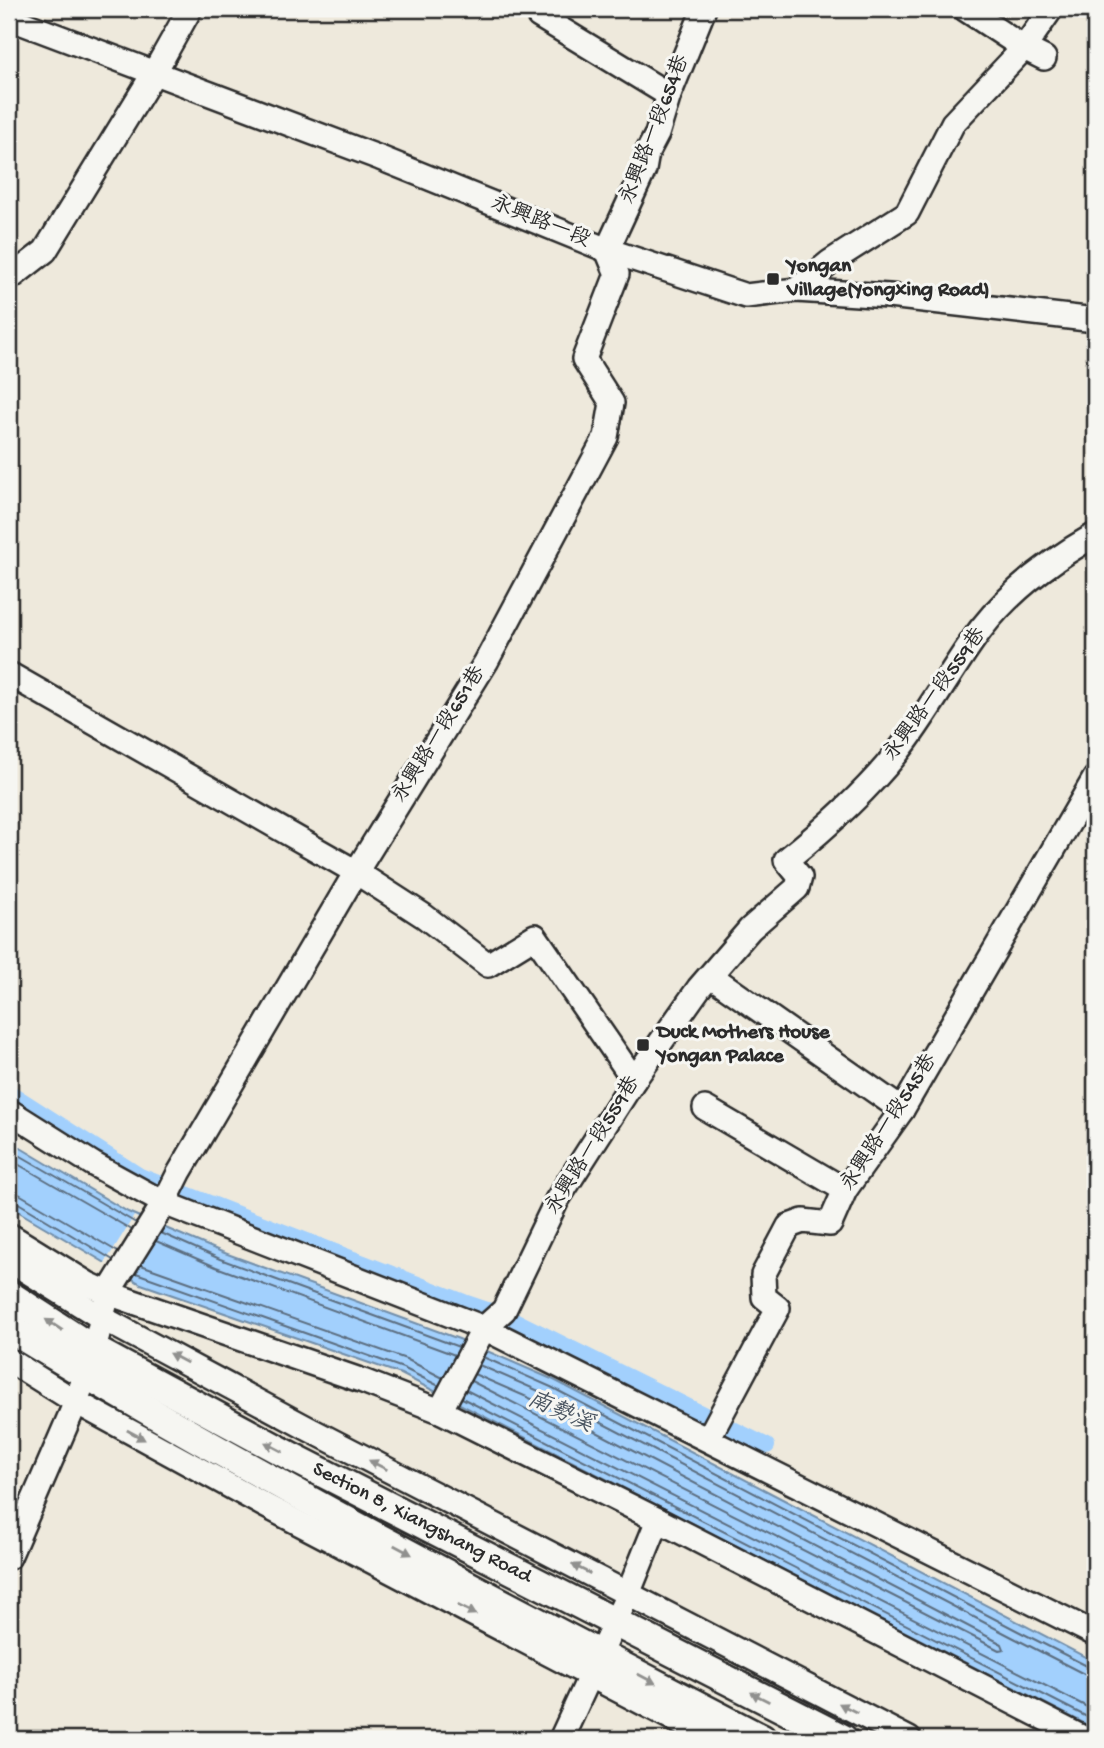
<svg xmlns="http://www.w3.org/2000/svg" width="1104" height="1748" font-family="'Gochi Hand','LXGW WenKai TC',sans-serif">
<rect width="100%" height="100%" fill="#eee9dc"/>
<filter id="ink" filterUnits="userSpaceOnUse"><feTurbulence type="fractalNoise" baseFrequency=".0143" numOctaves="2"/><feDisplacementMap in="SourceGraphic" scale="14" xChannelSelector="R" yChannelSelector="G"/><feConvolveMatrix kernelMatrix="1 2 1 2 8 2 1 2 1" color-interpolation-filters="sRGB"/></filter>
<g filter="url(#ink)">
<polygon fill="#a2d0fd" stroke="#728ea9" stroke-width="2" points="9,1141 128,1212 222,1252 459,1339 554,1380 1095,1662 1095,1729 401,1374 141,1284 9,1206"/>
<polygon fill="#eee9dc" points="134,1216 160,1229 129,1280 103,1266"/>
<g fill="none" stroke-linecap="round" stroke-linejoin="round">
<g stroke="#5b6d7f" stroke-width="2">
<polyline points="9,1149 136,1223"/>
<polyline points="9,1159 132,1230"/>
<polyline points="9,1192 19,1194 118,1252"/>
<polyline points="9,1200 15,1201 113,1260"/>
<polyline points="161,1233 220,1259 459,1347"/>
<polyline points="156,1241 216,1267 455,1355"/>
<polyline points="141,1265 406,1359 443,1378"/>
<polyline points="136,1273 403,1368 439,1386"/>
<polyline points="483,1357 551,1387 1018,1631 1089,1667 1095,1668"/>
<polyline points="479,1365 548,1395 1014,1638 1086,1675 1095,1677"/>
<polyline points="471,1381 999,1650 1004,1649 1002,1644 543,1404 474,1374"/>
<polyline points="466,1390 1095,1711"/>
<polyline points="462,1398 1095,1721"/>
</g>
<polyline stroke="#a2d0fd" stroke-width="16" points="9,1092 140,1176 464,1302 508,1317 767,1446"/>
<g stroke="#2b2b2b" stroke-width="28">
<g id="minor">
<polyline points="965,9 1024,48 1044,58"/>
<polyline points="539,16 669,95"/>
<polyline points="9,18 380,158 607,250 746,296 796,290 889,296 1095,320"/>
<polyline points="607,250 644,170 647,153 657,134 669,95 704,9"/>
<polyline points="9,279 45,251 154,73 190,9"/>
<polyline points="796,290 830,262 907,213 953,123 1024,48 1051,9"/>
<polyline points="9,674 356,872 424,916 488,965 535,936 634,1080"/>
<polyline points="711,976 902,1110"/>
<polyline points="705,1108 845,1190"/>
<polyline points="9,1111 93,1164 164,1203 484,1328 1095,1634"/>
<polyline points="9,1235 88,1284 108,1293 363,1381 440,1411 658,1520 1085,1739"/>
<polyline points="9,1260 102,1318 307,1428 909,1739"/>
<polyline points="9,1360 76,1402 266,1506 712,1739"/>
<path d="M440 1411 484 1328 504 1310 557 1200 634 1080 699 988 750 929 797 888 800 877 786 860C826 828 865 793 897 753 928 714 951 669 981 629 1011 590 1053 559 1095 535"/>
<polyline points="708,1439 778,1308 764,1297 763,1275 789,1226 803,1221 830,1224 845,1190 902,1110 1095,778"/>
<polyline points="9,1557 76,1402 94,1350 108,1293 164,1203 179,1173 356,872 486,662 606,437 612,403 584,359 617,274 607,250"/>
<polyline points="561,1739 628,1594 658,1520"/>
</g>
</g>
<g stroke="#2b2b2b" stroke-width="33">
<g id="major">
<path id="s1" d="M9 1295 94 1350 292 1457 843 1739"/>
<path d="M9 1328C253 1477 509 1607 762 1739"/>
</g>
</g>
<use href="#minor" stroke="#f6f6f2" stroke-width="23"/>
<use href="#major" stroke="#f6f6f2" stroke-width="28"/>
</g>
<defs><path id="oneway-solid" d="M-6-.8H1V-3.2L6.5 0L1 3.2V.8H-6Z" transform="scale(1.75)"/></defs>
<g fill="#90908e">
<use href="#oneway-solid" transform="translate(54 1325) rotate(-147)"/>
<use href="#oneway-solid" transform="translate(178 1358) rotate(-152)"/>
<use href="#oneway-solid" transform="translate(136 1435) rotate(29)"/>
<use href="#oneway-solid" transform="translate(274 1447) rotate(-152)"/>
<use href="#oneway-solid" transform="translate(378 1465) rotate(-153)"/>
<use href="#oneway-solid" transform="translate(403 1550) rotate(28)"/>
<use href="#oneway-solid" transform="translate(581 1569) rotate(-153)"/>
<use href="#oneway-solid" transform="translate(467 1610) rotate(27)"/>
<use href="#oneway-solid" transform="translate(647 1679) rotate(28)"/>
<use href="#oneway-solid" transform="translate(760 1697) rotate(-153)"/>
<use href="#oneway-solid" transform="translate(848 1708) rotate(-153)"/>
</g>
</g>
<g fill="#2b2b2b" stroke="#f6f6f2" stroke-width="2.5">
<rect x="766" y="272" width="14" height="14" rx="3.5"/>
<rect x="636" y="1038" width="14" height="14" rx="3.5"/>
</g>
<g text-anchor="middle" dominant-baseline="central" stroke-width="6" stroke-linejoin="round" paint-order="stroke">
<g font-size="21" fill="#2b2b2b" stroke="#f6f6f2">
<text transform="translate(656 130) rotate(-69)">永興路一段654巷</text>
<text transform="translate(540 223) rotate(22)">永興路一段</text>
<text transform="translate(936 695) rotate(-54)">永興路一段559巷</text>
<text transform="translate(440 735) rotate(-58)">永興路一段651巷</text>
<text transform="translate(890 1123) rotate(-57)">永興路一段545巷</text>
<text transform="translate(594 1146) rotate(-58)">永興路一段559巷</text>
<text stroke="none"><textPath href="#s1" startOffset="472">Section 8, Xiangshang Road</textPath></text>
</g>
<g font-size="21" font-weight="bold" fill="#2b2b2b" stroke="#f6f6f2" text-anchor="start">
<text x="787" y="267">Yongan<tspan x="787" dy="24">Village(Yongxing Road)</tspan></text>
<text x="657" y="1033">Duck Mothers House<tspan x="657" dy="24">Yongan Palace</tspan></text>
</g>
<g font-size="23" font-style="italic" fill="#495460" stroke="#f6f6f2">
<text transform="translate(560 1413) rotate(24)">南勢溪</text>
</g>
</g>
<rect width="1104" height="1748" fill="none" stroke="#f6f6f2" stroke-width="35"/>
<rect x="18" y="18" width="1069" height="1713" fill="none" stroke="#2b2b2b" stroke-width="2.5" filter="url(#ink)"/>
</svg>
